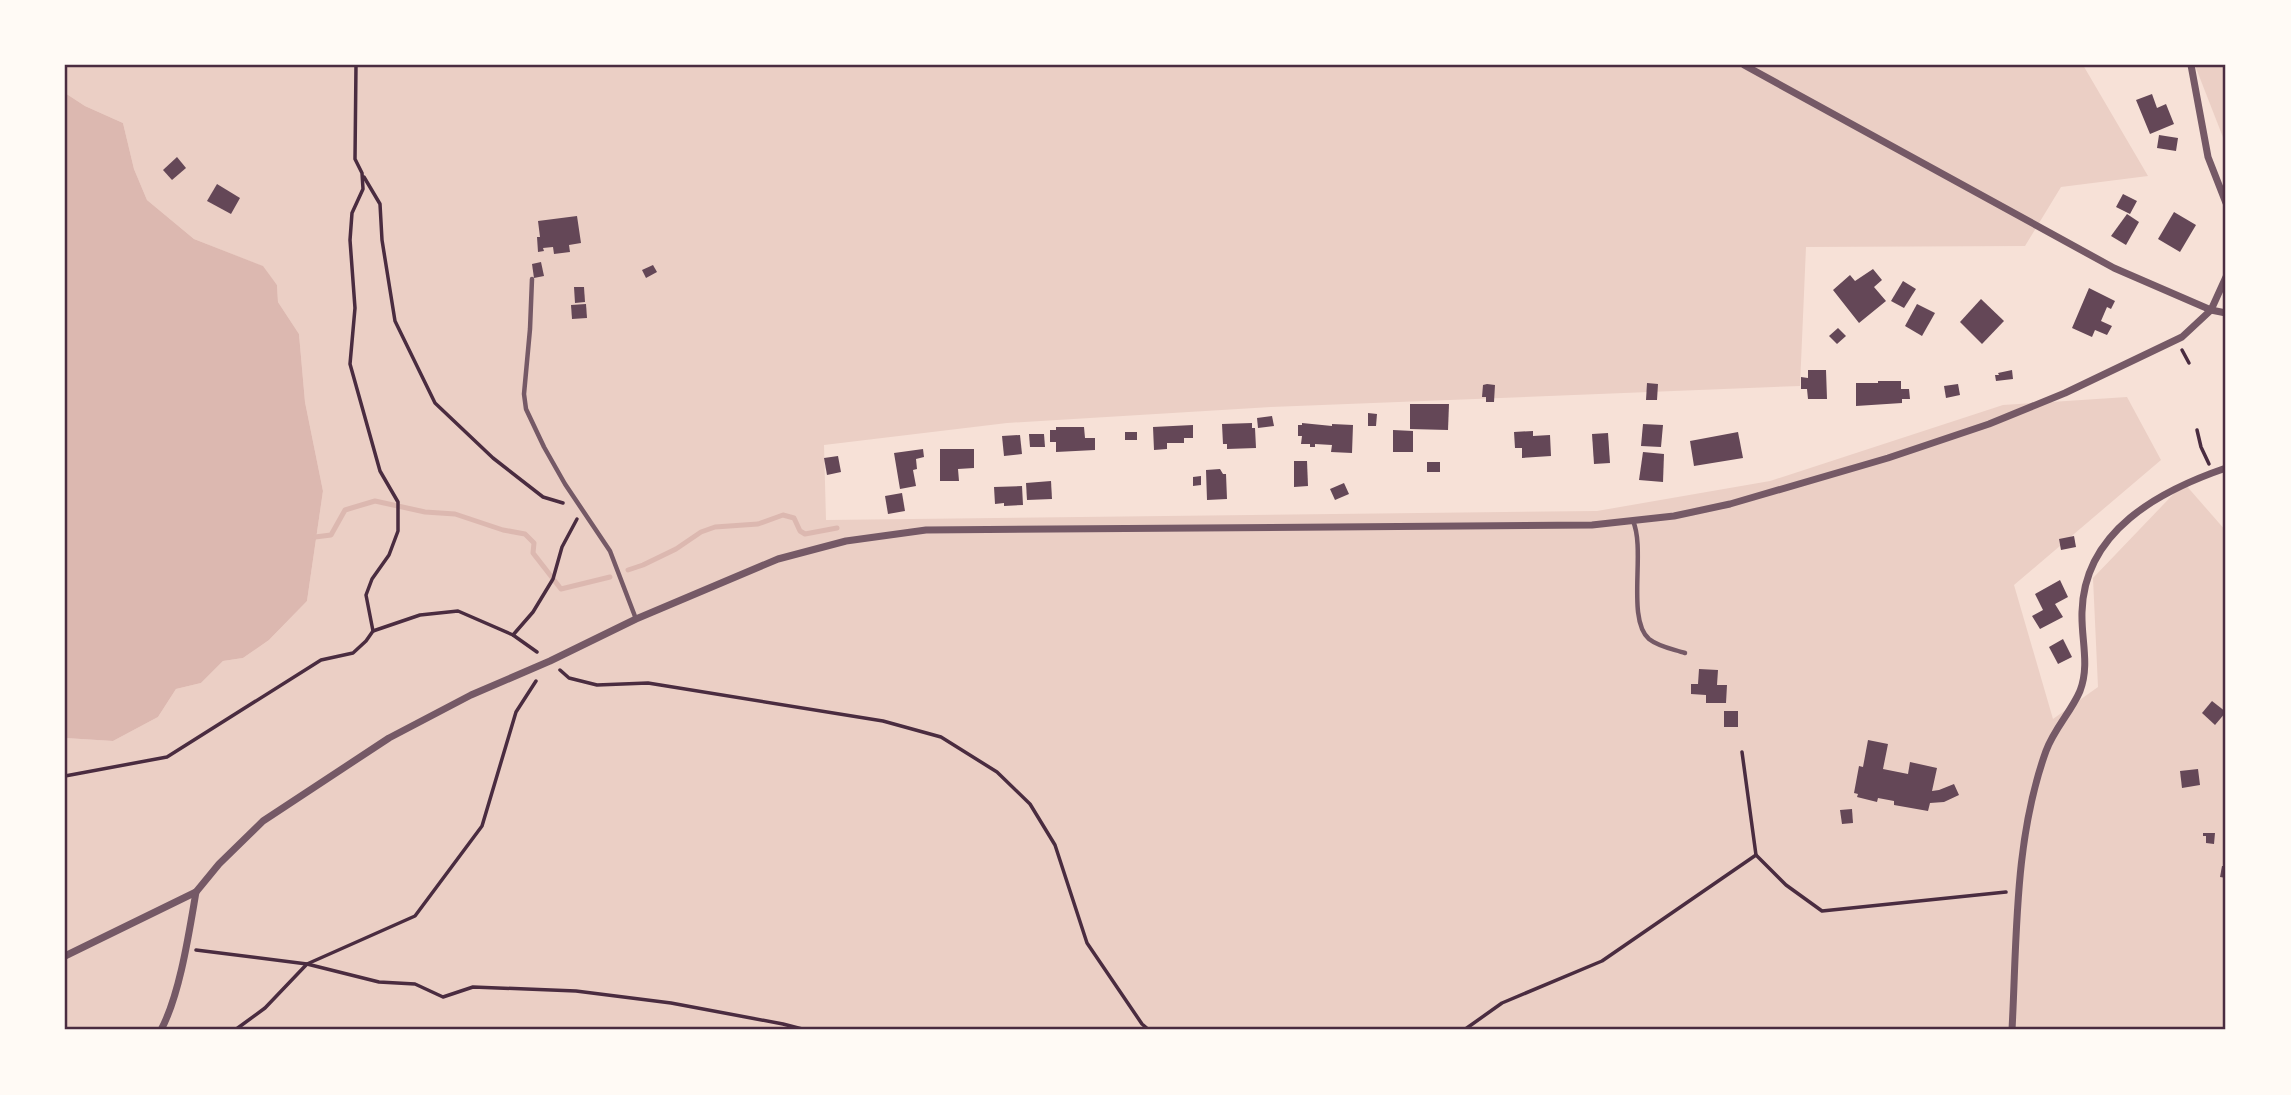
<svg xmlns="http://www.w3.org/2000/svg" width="2291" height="1095" font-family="'Golos Text',sans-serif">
<rect width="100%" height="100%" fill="#f7e1d7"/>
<g fill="#ebcfc5">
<polygon points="65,65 2083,65 2148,176 2061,187 2025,246 1806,247 1800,386 1271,407 1007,423 824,445 826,520 1597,511 1770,481 2003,405 2127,397 2161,460 2014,585 2053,719 2098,687 2093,578 2184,483 2226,531 2226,1030 65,1030 65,738 113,741 158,717 176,689 201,683 223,661 243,658 269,640 307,601 323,491 305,402 299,334 278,302 277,285 262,266 194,239 147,200 134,169 123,123 85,106 65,93"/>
<polygon points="2195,65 2226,65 2226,145 2196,68"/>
</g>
<polygon fill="#dcb8b0" points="65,93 85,106 123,123 134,169 147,200 194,239 263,266 277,285 278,302 299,334 305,402 323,491 307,601 269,640 243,658 223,661 201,683 176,689 158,717 113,741 65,738"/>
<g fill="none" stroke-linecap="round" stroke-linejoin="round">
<g stroke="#dcb8b0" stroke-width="5">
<polyline points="315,537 331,535 345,510 375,501 425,512 455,514 503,530 525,534 534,543 533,553 561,589 610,577"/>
<polyline points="628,570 643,565 676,549 701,532 715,527 758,524 783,515 794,518 800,531 805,534 837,528"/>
</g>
</g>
<g fill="#644757">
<polygon points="2152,94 2157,108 2166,104 2174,124 2150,134 2136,100"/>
<polygon points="2159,135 2178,138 2176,151 2157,148"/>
<polygon points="177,157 186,168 172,180 163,170"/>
<polygon points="217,184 240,198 231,214 207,201"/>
<polygon points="2123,194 2137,201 2130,214 2116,207"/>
<polygon points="2174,212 2196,225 2180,252 2158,239"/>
<polygon points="2127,214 2139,222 2126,245 2111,236"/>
<polygon points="577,216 581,243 569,245 570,252 554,254 553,247 543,248 544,251 538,252 537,237 540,237 538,221"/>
<polygon points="541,262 544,276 534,278 532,264"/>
<polygon points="653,265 657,272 646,278 642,270"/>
<polygon points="1873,269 1882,280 1874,287 1886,301 1859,323 1833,290 1850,275 1855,281"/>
<polygon points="1903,281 1916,289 1904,308 1891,301"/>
<polygon points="574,287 584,287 585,302 575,303"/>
<polygon points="2089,288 2115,301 2111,309 2107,307 2101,321 2112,326 2107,335 2095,330 2092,337 2072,328"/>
<polygon points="1981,299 2004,321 1982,344 1960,322"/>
<polygon points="586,304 587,318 572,319 571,305"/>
<polygon points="1917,304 1935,313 1922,336 1905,326"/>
<polygon points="1838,328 1846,336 1837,344 1829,336"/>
<polygon points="1808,370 1826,370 1827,399 1808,399 1807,389 1801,389 1801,377 1808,378"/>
<polygon points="2012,370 2013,379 1996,381 1995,375 1999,375 1998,373"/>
<polygon points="1878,381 1901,381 1901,389 1909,389 1910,399 1902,399 1902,403 1856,406 1856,383 1878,383"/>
<polygon points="1647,383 1658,384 1657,400 1646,400"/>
<polygon points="1487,384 1495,385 1494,402 1486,402 1486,397 1482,397 1483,385"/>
<polygon points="1958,384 1960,395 1946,398 1944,386"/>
<polygon points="1410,404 1449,404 1448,430 1410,429"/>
<polygon points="1368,413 1377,414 1376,426 1368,426"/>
<polygon points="1272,416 1274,426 1258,428 1257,418"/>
<polygon points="1252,423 1252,428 1255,428 1256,448 1227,449 1227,444 1223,444 1222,424"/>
<polygon points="1302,423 1332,426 1332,424 1353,425 1352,453 1331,452 1332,445 1315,444 1315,447 1310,447 1310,444 1301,444 1302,436 1298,436 1298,425 1302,425"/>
<polygon points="1643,424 1663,425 1661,447 1641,446"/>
<polygon points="1193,425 1193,438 1184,438 1184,443 1167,443 1167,449 1154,450 1153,427"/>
<polygon points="1056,427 1084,427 1085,438 1095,438 1095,450 1056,452 1056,442 1050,442 1050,430 1056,430"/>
<polygon points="1393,430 1413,431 1413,452 1393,452"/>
<polygon points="1533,431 1533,436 1550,435 1551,456 1522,458 1522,448 1515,448 1514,432"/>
<rect x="1125" y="432" width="12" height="8"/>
<polygon points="1738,432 1743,458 1694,466 1690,441"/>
<polygon points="1608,433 1610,463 1594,464 1592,434"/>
<polygon points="1029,434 1044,434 1045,447 1030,447"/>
<polygon points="1020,435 1022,454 1004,456 1002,436"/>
<polygon points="923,449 924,457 916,459 917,469 913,470 916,486 900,489 894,453"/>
<polygon points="940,449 974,449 974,468 958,469 959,481 940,481"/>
<polygon points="1643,452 1664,454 1663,482 1639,480"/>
<polygon points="838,456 841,472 827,475 824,458"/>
<polygon points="1294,461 1307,461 1308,486 1294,487"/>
<rect x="1427" y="462" width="13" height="10"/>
<polygon points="1220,469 1223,474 1226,474 1227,499 1207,500 1206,470"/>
<polygon points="1201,476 1201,485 1193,486 1193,477"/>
<polygon points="1051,481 1052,499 1027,500 1026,483"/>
<polygon points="1344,483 1349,494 1335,500 1330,489"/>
<polygon points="1022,486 1023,505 1004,506 1004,503 995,504 994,487"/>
<polygon points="902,493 905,511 888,514 885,496"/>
<polygon points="2074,536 2076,547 2061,550 2059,539"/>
<polygon points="2060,580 2068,597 2055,604 2063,617 2040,629 2032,616 2043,610 2035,594"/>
<polygon points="2063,639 2072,657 2058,664 2049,647"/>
<polygon points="1699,669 1718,670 1717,685 1727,685 1726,703 1706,703 1706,695 1691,694 1691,684 1698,684"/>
<polygon points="2212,701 2226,712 2215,725 2202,713"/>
<rect x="1724" y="711" width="14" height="16"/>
<polygon points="1868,740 1888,744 1883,769 1908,774 1910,762 1937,768 1932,791 1939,790 1954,784 1959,795 1944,802 1930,803 1928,811 1894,805 1894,801 1878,798 1877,802 1857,797 1858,794 1854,793 1859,766 1863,767"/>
<polygon points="2198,769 2200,785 2182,788 2180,771"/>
<polygon points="1852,809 1853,823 1842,824 1840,810"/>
<polygon points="2203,833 2215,833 2214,844 2206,843 2206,836 2203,836"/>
<polygon points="2222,866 2226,866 2226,878 2220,877"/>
</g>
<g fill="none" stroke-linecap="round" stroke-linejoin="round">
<g stroke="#4a2c40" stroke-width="3.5">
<polyline points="356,65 355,159 362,173 363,189 352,213 350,240 355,308 350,364 380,471 398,502 398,531 389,555 372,579 366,595 373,631"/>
<polyline points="364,177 380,204 382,240 395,321 435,403 493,458 543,497 563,503"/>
<polyline points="2182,350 2189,363"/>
<polyline points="2197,430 2201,447 2209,464"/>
<polyline points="513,635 533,612 553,579 562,547 577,519"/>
<polyline points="560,670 569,678 597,685 648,683 883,721 941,737 997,772 1030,804 1055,845 1087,943 1142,1024 1149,1030"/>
<polyline points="1742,752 1756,855"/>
<polyline points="65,776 167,757 321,660 353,653 366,641 373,631 420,615 458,611 513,635 537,652"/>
<polyline points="196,950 307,964 379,982 415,984 443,997 473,987 576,991 671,1003 783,1024 806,1030"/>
<polyline points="235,1030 265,1008 307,964 415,916 482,826 516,712 536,681"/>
<polyline points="1464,1030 1502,1003 1602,961 1756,855 1786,885 1822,911 2006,892"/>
</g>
<g stroke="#755966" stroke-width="4.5">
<polyline points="532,279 530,329 524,394 526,409 544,447 565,484 610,551 636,619"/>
<path d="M1633 521C1646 550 1626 619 1649 639 1659 647 1673 649 1685 653"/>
</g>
<g stroke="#755966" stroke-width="7">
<polyline points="1744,65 2114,268 2211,310 2226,313"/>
<polyline points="2191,65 2208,157 2226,203"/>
<polyline points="65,956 196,892 219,864 263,821 389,738 471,695 550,661 636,619 778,559 846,541 926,530 1592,525 1674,516 1730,504 1888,458 1989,424 2065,393 2182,337 2211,310 2226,277"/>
<path d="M161 1030C180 994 189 933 196 892"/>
<path d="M2012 1030C2017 937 2014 840 2046 751 2054 729 2071 712 2080 691 2090 665 2081 639 2082 612 2084 531 2159 491 2226 468"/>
</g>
</g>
<rect width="2291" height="1095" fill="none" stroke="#fffaf5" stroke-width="133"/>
<rect x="66" y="66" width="2158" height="962" fill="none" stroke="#4a2c40" stroke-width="2.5"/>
</svg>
